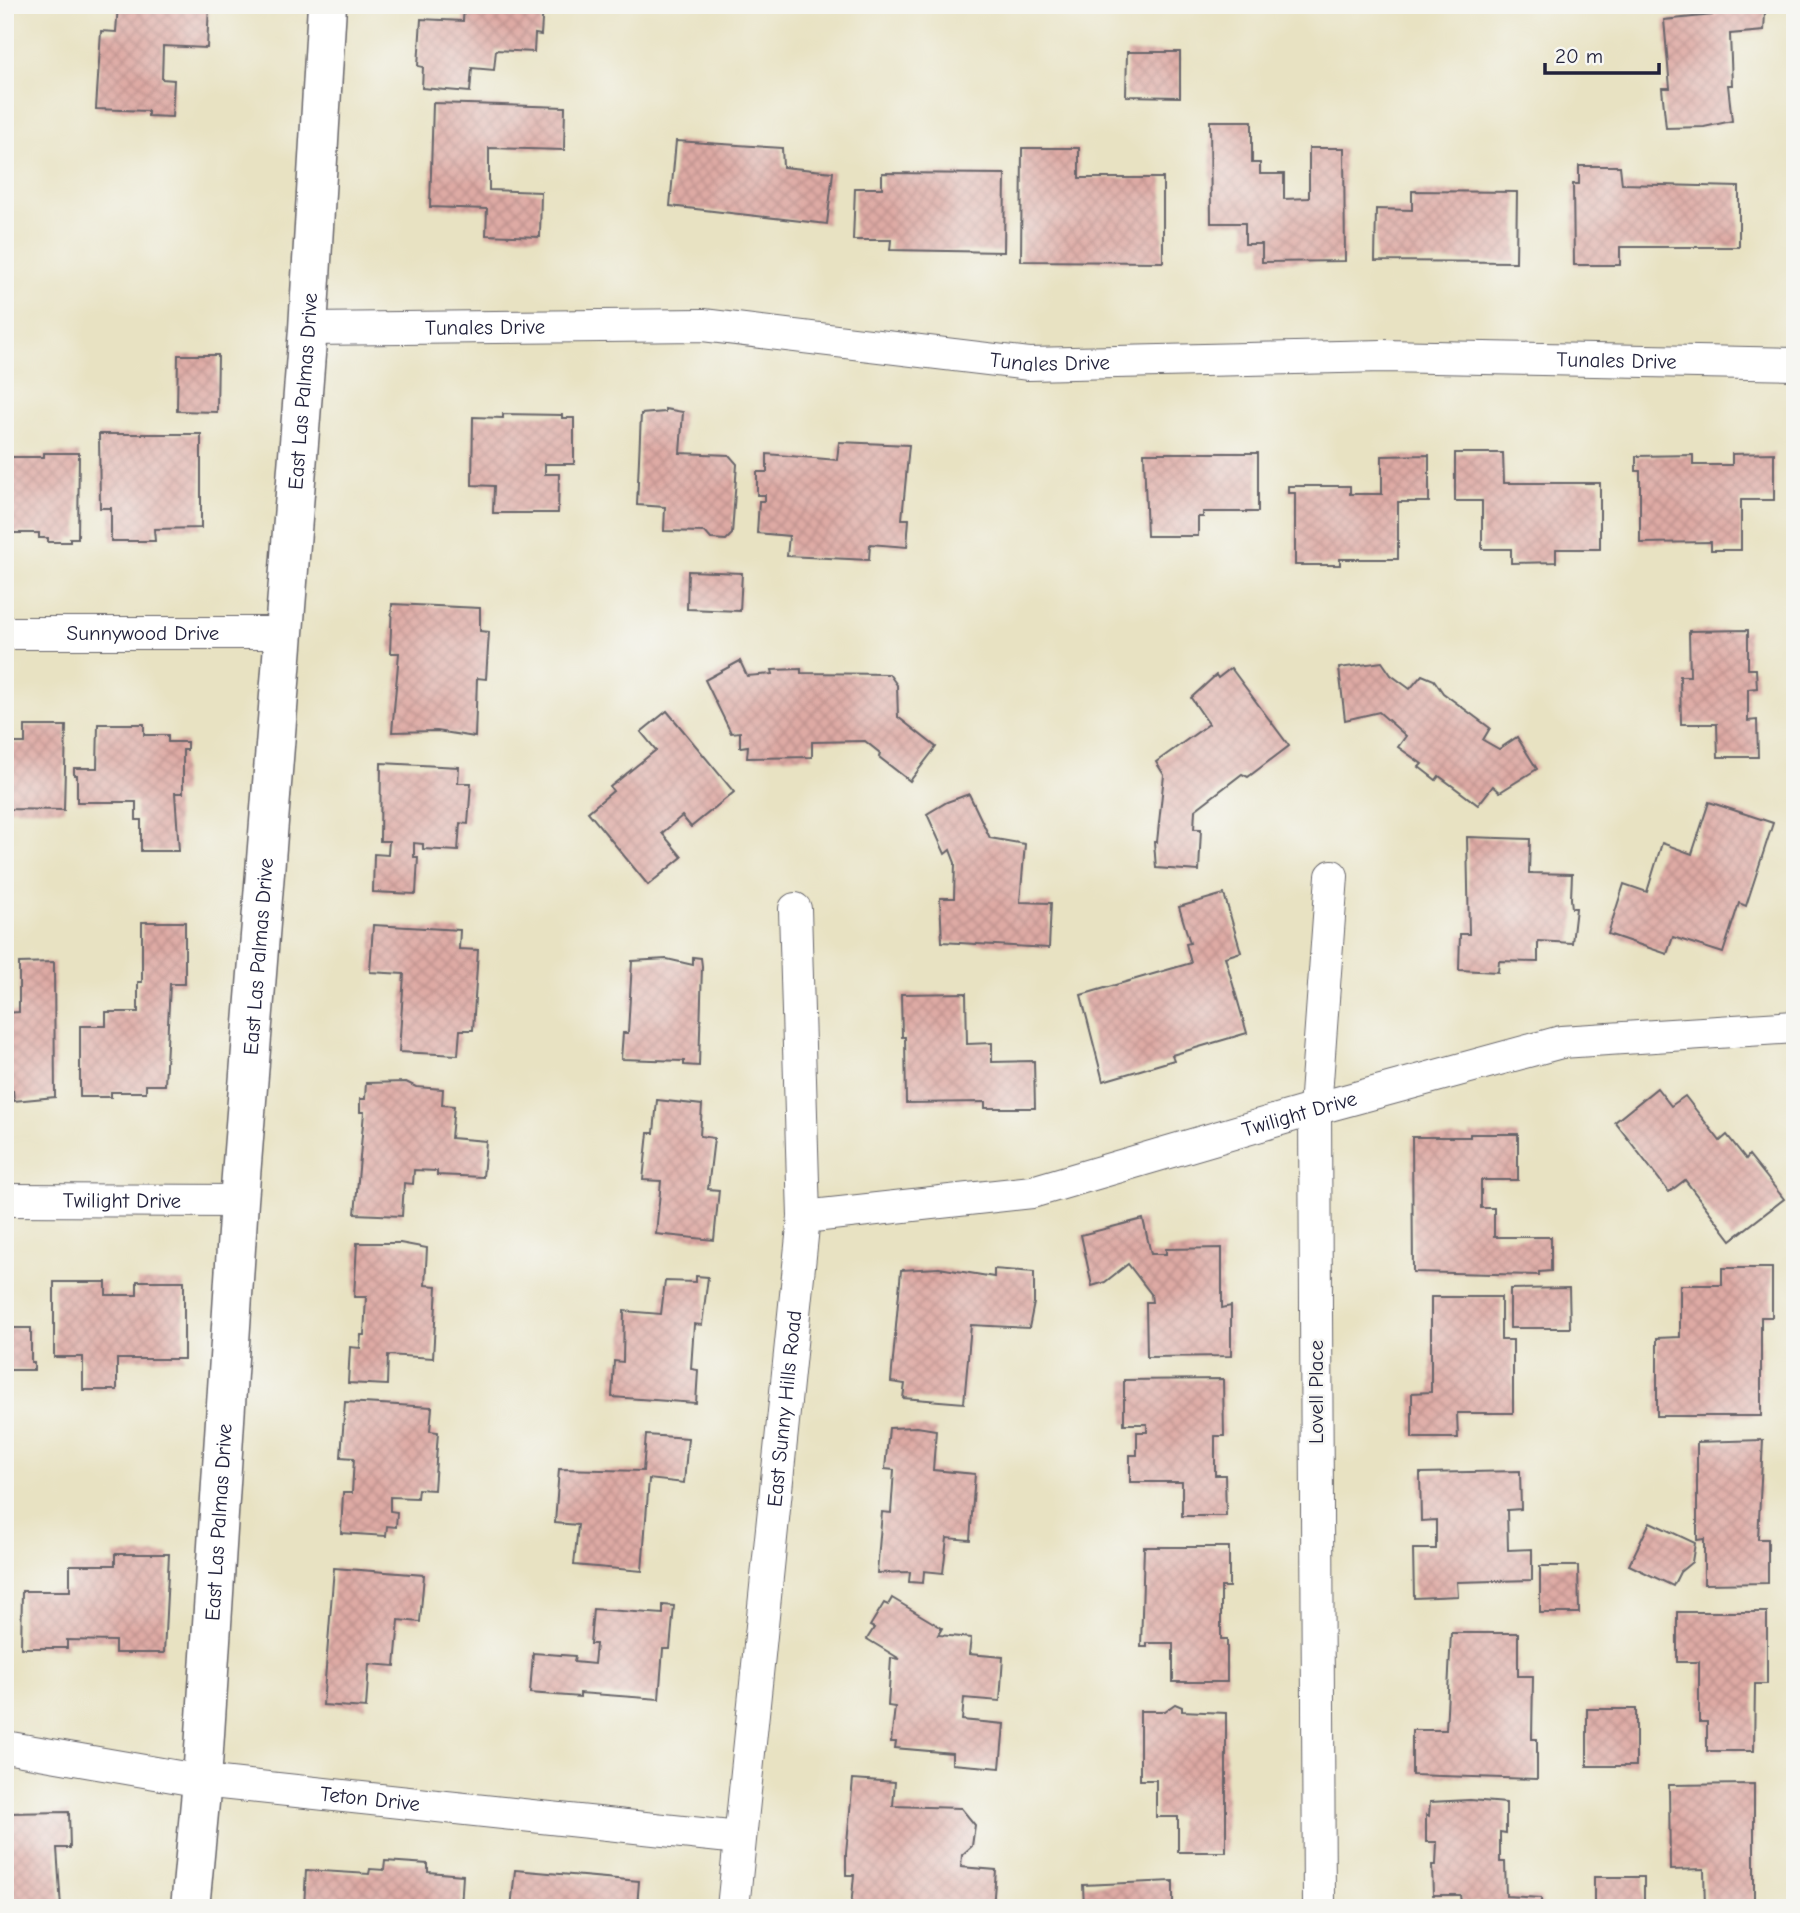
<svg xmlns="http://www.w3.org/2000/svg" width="1800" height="1913" font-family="'Comic Neue',sans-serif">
<defs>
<pattern id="building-cross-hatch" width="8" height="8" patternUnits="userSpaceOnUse" patternTransform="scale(1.75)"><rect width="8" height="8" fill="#deaaa4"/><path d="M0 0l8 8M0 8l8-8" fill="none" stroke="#be928e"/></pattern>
</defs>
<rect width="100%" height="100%" fill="#f6f6f2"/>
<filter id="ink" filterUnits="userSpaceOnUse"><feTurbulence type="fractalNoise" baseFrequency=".0143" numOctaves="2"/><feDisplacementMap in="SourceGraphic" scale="14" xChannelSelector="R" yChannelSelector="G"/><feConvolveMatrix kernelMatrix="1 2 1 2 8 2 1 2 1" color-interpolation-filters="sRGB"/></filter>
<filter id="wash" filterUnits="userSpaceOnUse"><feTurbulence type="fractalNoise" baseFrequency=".00686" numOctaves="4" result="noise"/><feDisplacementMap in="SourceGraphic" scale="28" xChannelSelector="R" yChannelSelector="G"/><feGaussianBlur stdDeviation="1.57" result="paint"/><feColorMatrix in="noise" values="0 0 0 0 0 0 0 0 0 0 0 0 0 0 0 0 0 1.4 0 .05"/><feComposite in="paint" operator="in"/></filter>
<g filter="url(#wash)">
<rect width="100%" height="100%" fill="#e8e2c2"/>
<g id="blocks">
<g fill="url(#building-cross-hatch)">
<polygon points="118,5 209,5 207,48 163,46 162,79 174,80 172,117 148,116 148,111 96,109 101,31 116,32"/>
<polygon points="464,5 543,5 541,35 535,34 534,52 496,50 494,70 472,68 470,92 422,88 423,67 418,66 421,19 463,21"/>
<polygon points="1711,5 1763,5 1765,13 1764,31 1730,34 1732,85 1728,85 1732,121 1704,127 1666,128 1662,88 1670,88 1664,20 1712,15"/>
<polygon points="1127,52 1180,52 1180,97 1126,96"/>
<polygon points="433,103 565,107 564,150 489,148 489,190 541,192 540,237 486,235 487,209 430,207"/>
<polygon points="1210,121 1252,121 1252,163 1260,163 1260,174 1284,174 1284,199 1309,198 1309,148 1344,148 1345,261 1262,262 1262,244 1245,244 1245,223 1211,223"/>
<polygon points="676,141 782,148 783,167 833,172 827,224 670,206"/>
<polygon points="1022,148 1079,148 1079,178 1163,178 1163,262 1021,261"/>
<polygon points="1579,166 1620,166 1622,184 1739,187 1739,247 1620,247 1620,265 1574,265 1573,184 1579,184"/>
<polygon points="882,173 1005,174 1004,252 890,250 891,240 853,240 855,188 882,188"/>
<polygon points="1412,191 1517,192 1516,262 1375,261 1376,209 1412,210"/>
<polygon points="178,355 218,355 217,412 177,411"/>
<polygon points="665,409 683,412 680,453 729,455 737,464 732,534 726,540 711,539 705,532 664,531 665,507 637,505 641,414 665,412"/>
<polygon points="503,414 562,415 562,418 574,418 574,464 545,464 545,474 559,474 558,513 493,513 494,486 472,485 473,417 503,418"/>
<polygon points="99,434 201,434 201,528 154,529 155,541 111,541 111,508 100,508"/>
<polygon points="839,442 909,445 902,519 909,519 907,547 870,544 869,560 787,556 789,536 757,533 759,501 765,501 765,495 757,495 757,472 767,472 767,454 837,460"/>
<polygon points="44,453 79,453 78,538 70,538 70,542 48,542 48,538 39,538 39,533 5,533 7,457 44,457"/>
<polygon points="1144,453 1258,453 1258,512 1203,512 1203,517 1198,517 1198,536 1147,536"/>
<polygon points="1455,453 1503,453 1504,483 1600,483 1600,549 1556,549 1556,562 1511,563 1511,549 1482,549 1482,501 1455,501"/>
<polygon points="1774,453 1774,500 1741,500 1741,550 1711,550 1711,542 1640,543 1640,471 1636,471 1636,456 1693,455 1693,465 1732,465 1732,454"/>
<polygon points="1429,455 1429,502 1398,502 1398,559 1340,559 1340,565 1295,565 1295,493 1288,493 1288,486 1350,486 1350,494 1382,494 1382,456"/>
<polygon points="688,571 742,573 740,611 687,609"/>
<polygon points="392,604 480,608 480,631 489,632 486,679 477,678 475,737 437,731 392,732 399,653 390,653"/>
<polygon points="1748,630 1748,669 1756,669 1757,688 1748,689 1748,721 1757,720 1758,757 1718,757 1717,724 1681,724 1680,676 1690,676 1689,631"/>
<polygon points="740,661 747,676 773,674 772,670 801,669 801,673 889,674 897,685 898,717 936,747 910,781 879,757 880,753 865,741 812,742 812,757 747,758 748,746 740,747 740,732 731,733 705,680"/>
<polygon points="1382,662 1391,675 1410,689 1422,675 1434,680 1443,693 1490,728 1483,740 1499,749 1517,737 1537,769 1500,792 1493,786 1478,805 1439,776 1436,780 1419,767 1422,764 1398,747 1406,736 1379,712 1345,720 1339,668"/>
<polygon points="1231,668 1289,746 1248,777 1242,774 1195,810 1194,829 1201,829 1199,871 1156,868 1154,842 1157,842 1164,775 1156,762 1209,724 1191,698 1216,675 1218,678"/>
<polygon points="667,711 734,792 691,827 682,816 662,833 682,857 648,885 588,812 613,791 610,787 656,750 641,732"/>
<polygon points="98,724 144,724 144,735 168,735 168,742 187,742 187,750 183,750 183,793 175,793 179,851 141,851 141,820 136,820 136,802 77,802 77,775 74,775 74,768 97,768"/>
<polygon points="25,726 66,726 64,810 5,809 5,737 12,738 12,743 25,743"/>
<polygon points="381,763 459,767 458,783 471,783 468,824 460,823 458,851 423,849 423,844 414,843 414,857 418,857 416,894 373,892 374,854 388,855 389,841 380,841"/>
<polygon points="969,794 990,838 1025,844 1020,902 1051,903 1049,948 942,942 940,898 954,898 955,863 950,850 945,854 927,814 947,802"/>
<polygon points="1709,802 1773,823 1746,906 1739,903 1723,953 1673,937 1667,954 1608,934 1624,884 1647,892 1662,843 1692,854"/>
<polygon points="1467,837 1530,839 1529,873 1572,874 1571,899 1572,908 1576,908 1572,943 1538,941 1538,962 1499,961 1498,972 1459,970 1460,934 1469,934"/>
<polygon points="1224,894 1241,952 1225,957 1247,1033 1172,1055 1174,1060 1103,1081 1081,995 1191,963 1186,944 1190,943 1179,907"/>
<polygon points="142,922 185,922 185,984 170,984 165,1085 146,1085 146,1092 111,1092 111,1097 80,1097 80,1026 106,1026 106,1012 138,1012 138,982 142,982"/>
<polygon points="373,925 460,930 459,949 478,950 473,1030 460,1030 458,1055 399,1052 404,974 370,972"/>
<polygon points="693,957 701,958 702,966 699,1066 684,1065 684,1061 621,1059 623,1033 628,1033 632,961 667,959 693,965"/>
<polygon points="54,962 55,1097 14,1101 13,1091 5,1091 5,1013 19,1012 19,963"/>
<polygon points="966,993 967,1044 992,1043 992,1062 1034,1061 1035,1108 985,1108 985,1102 906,1103 905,1037 902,1037 901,994"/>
<polygon points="406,1082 416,1087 443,1089 442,1105 454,1106 451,1138 486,1141 483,1177 437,1175 437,1171 414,1170 413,1184 404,1183 402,1216 355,1214 364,1112 360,1112 360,1099 365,1099 366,1083"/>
<polygon points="1657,1088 1671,1106 1685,1096 1720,1141 1727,1135 1746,1159 1749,1155 1784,1199 1731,1240 1685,1180 1669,1192 1615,1122"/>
<polygon points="657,1100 702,1105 700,1136 714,1138 708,1189 719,1190 714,1240 656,1234 661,1181 643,1180 648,1133 654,1133"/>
<polygon points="1470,1134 1518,1134 1518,1180 1481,1180 1481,1208 1494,1208 1494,1237 1551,1237 1551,1271 1539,1272 1539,1275 1413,1272 1412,1137 1470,1137"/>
<polygon points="1143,1219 1151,1254 1166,1254 1166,1249 1222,1248 1222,1308 1231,1306 1231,1356 1147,1357 1146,1302 1152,1302 1151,1294 1128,1264 1105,1282 1092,1286 1081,1235"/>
<polygon points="357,1243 400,1243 427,1248 425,1285 437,1286 433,1358 388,1355 387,1385 348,1383 350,1347 360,1348 361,1335 364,1335 366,1297 354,1297"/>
<polygon points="939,1268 994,1277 994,1269 1034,1272 1034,1303 1029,1328 971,1325 964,1403 903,1398 905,1384 891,1382 901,1270"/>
<polygon points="1722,1268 1772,1268 1772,1317 1761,1317 1761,1416 1657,1416 1657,1338 1680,1337 1680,1285 1722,1285"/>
<polygon points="696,1276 708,1277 702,1325 694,1324 691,1369 698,1370 696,1403 612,1397 614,1361 623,1362 624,1311 661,1314 665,1281 696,1282"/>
<polygon points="137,1281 184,1281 184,1359 117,1359 117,1390 83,1390 83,1357 54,1357 54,1282 106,1282 106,1295 137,1295"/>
<polygon points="1569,1288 1570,1328 1510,1328 1510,1289"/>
<polygon points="1431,1297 1501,1297 1501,1340 1513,1340 1513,1413 1457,1413 1458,1438 1412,1438 1412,1393 1431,1392"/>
<polygon points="5,1328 31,1328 31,1362 34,1362 34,1370 5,1370"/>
<polygon points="1223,1379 1224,1436 1215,1436 1215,1475 1225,1475 1226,1516 1182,1516 1182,1482 1130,1482 1130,1455 1137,1455 1137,1432 1147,1432 1147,1424 1124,1424 1124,1380"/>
<polygon points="345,1402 432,1407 430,1431 438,1432 434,1490 418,1489 417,1498 390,1497 390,1511 397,1512 396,1527 387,1526 386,1536 341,1533 343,1493 352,1493 354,1458 341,1457"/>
<polygon points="917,1427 936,1430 933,1470 975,1474 970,1540 947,1538 943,1573 924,1571 923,1583 909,1582 910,1572 877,1573 882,1512 891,1513 894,1470 885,1469 889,1428"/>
<polygon points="646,1435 688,1438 684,1483 649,1479 642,1571 574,1565 578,1525 555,1523 559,1469 643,1471"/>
<polygon points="1763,1440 1758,1539 1768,1539 1768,1583 1704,1584 1704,1539 1697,1540 1697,1442"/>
<polygon points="1520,1471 1521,1509 1507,1510 1508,1550 1532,1549 1532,1580 1457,1582 1458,1596 1414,1598 1413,1549 1436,1549 1436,1520 1421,1521 1420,1473"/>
<polygon points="1650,1522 1695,1543 1692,1562 1680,1572 1673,1586 1629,1565"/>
<polygon points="1144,1547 1229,1547 1229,1587 1221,1587 1221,1639 1227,1639 1227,1682 1173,1682 1173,1643 1147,1643 1147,1647 1141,1647"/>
<polygon points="115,1554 169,1554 164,1653 115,1653 115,1641 67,1640 67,1648 21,1648 22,1591 70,1591 70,1565 115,1565"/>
<polygon points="1540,1566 1578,1566 1579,1613 1540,1613"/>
<polygon points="334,1568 424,1575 420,1622 399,1620 395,1666 369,1664 366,1708 323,1705"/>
<polygon points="892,1598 942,1628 938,1635 971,1638 969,1654 1003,1657 1000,1701 964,1698 962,1720 1004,1724 1000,1768 952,1764 952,1753 895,1748 896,1742 891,1742 895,1707 888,1706 891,1658 900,1659 867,1639 874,1628 870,1626 884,1603 888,1605"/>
<polygon points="663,1605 674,1606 670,1649 663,1649 659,1699 580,1693 580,1697 530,1693 533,1653 575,1656 574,1662 594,1664 596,1644 590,1644 593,1609 663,1614"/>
<polygon points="1677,1612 1767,1612 1767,1684 1755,1684 1754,1751 1707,1751 1707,1722 1699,1722 1699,1662 1677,1662"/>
<polygon points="1451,1633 1518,1633 1518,1676 1533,1676 1532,1739 1537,1739 1537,1779 1412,1775 1412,1730 1446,1730"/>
<polygon points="1175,1704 1182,1707 1182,1711 1226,1713 1226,1852 1178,1852 1178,1817 1156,1817 1156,1780 1140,1780 1140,1711 1165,1711"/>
<rect x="1587" y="1709" width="49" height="57"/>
<polygon points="853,1779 895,1782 893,1806 961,1808 975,1825 972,1846 962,1855 961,1867 996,1870 993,1908 851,1908 854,1875 846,1875 846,1853"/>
<polygon points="1754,1784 1754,1908 1705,1908 1704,1869 1670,1870 1669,1785"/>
<polygon points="1470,1800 1506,1803 1506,1833 1500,1832 1500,1862 1505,1862 1506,1896 1541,1898 1541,1908 1483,1908 1478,1903 1461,1903 1460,1895 1433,1895 1432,1865 1436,1865 1437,1842 1426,1842 1426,1815 1429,1816 1430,1802"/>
<polygon points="69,1812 70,1848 57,1848 61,1908 5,1908 5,1813"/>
<polygon points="385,1861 428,1864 428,1872 463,1875 461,1908 304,1908 306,1870 369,1874 370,1869 384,1870"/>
<polygon points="515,1870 639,1881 637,1908 511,1908"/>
<rect x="1594" y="1877" width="50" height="31"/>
<polygon points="1173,1881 1173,1908 1084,1908 1083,1885"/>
</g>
</g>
</g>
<g filter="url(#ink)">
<use href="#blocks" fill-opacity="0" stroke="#67656a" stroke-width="2"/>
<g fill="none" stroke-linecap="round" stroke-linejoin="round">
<g stroke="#67656a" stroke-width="34">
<g id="minor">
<path id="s1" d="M308 329 703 325 1029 364 1383 356 1795 364"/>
<path id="s2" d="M5 633H282"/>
<path id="s3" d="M5 1200 239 1201"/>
<path id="s4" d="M804 1217 1032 1192 1315 1109 1561 1042 1795 1027"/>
<path id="s5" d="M5 1747 202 1781 739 1838"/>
<path id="s6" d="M733 1908 804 1217 795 909"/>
<polyline points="1319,1908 1315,1109 1332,876"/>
</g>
</g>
<g stroke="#67656a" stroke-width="41">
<g id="tertiary">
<path id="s7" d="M190 1908 202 1781 239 1201 308 329 327 5"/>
</g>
</g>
<use href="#minor" stroke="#fff" stroke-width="32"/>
<use href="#tertiary" stroke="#fff" stroke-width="38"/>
</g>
</g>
<g text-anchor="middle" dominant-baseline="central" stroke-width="5" stroke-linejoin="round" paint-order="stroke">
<g font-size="21" fill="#22223b" stroke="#f6f6f2">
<text stroke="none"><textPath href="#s1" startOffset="177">Tunales Drive</textPath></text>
<text stroke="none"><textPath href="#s1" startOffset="744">Tunales Drive</textPath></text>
<text stroke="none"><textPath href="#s1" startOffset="1311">Tunales Drive</textPath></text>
<text stroke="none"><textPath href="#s7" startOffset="1521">East Las Palmas Drive</textPath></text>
<text stroke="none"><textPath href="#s2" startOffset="138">Sunnywood Drive</textPath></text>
<text stroke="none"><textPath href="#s7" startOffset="954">East Las Palmas Drive</textPath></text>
<text stroke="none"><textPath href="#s4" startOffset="508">Twilight Drive</textPath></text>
<text stroke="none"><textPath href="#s3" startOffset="117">Twilight Drive</textPath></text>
<text transform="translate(1316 1392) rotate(-90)">Lovell Place</text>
<text stroke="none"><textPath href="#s6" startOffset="502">East Sunny Hills Road</textPath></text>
<text stroke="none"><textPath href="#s7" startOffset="387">East Las Palmas Drive</textPath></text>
<text stroke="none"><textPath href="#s5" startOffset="369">Teton Drive</textPath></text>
</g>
</g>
<rect width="1800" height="1913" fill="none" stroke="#f6f6f2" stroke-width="28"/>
<path d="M1545 63v10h114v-10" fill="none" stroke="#22223b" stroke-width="3.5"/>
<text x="1555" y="63" font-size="21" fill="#22223b" stroke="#f6f6f2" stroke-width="5" paint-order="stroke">20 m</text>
</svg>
